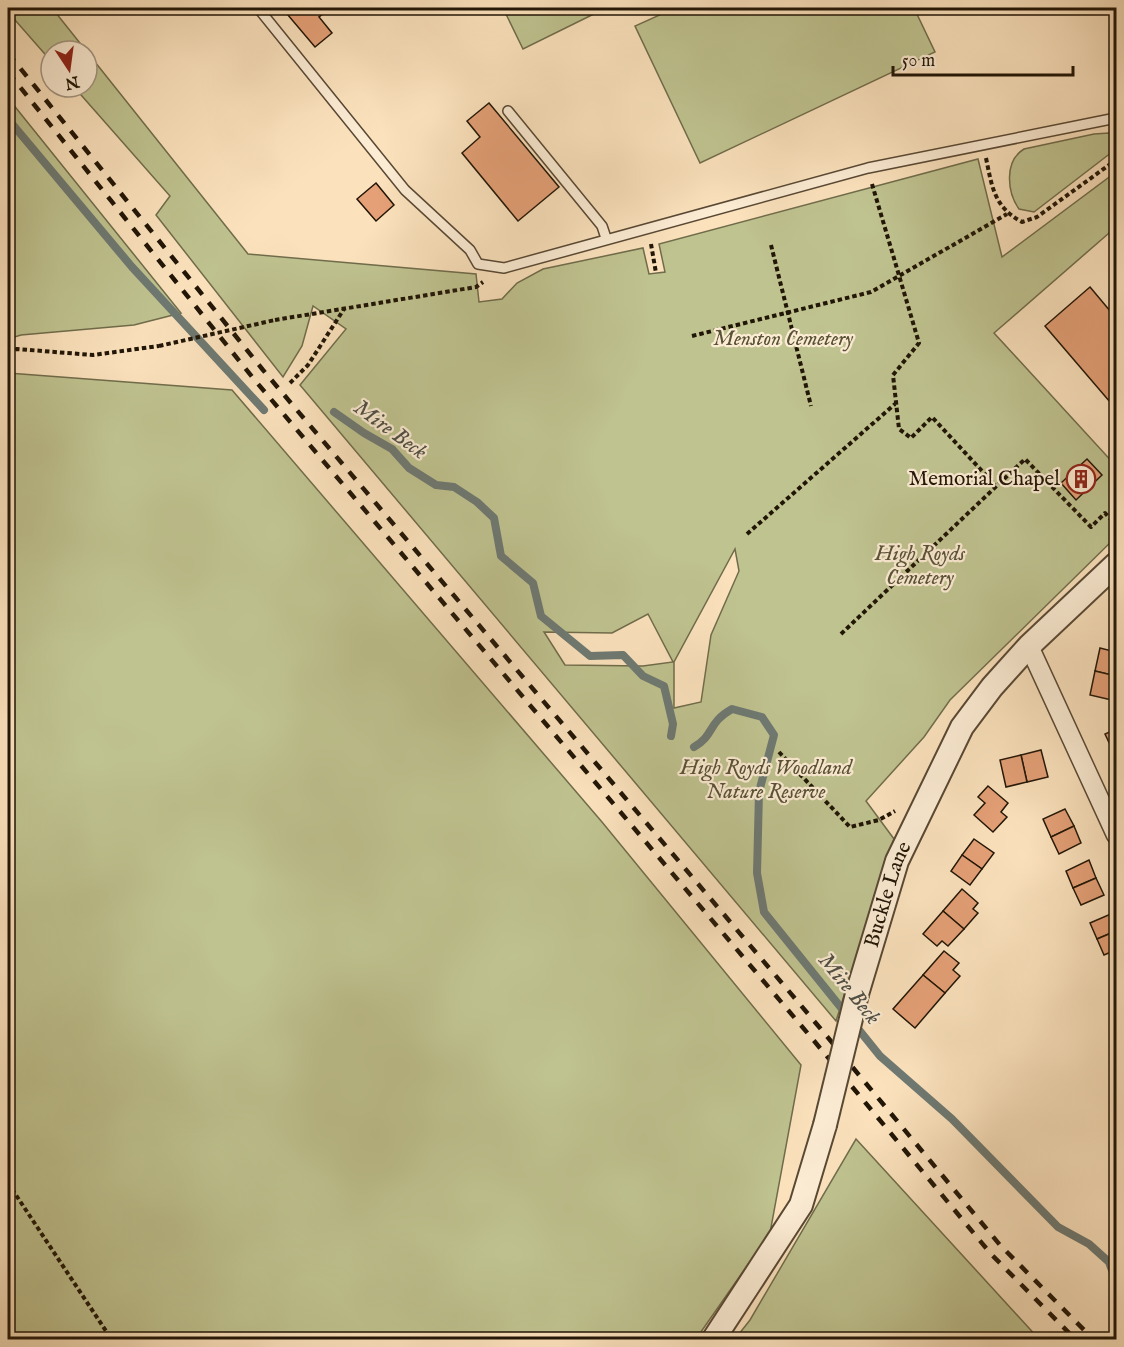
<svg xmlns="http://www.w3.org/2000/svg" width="1124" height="1347" font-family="'IM FELL English',serif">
<rect width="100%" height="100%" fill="#fbe2bd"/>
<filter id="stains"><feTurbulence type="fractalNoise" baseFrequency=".00333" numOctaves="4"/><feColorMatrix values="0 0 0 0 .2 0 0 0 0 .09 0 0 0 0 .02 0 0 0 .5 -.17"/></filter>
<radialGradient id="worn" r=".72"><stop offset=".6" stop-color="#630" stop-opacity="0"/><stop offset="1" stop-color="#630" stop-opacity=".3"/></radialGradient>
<g fill="#bfc390" stroke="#706c4b" stroke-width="1.5" fill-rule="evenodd">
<path d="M8 8H52L248 254 476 274 479 302 502 299 517 283 543 269 643 248 649 274 665 272 659 244 978 159 1002 257 1116 172V227L994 333 1116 466V537L950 700 924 737 866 801 894 839 836 1021 300 385 346 329 313 306 302 346 283 377 156 215 170 196 74 87H87V51H51V61L8 12ZM735 549 739 571 711 635 701 702 674 708V662ZM648 614 673 662 643 666 565 665 544 632 612 633Z"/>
<polygon points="503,8 606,8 523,49"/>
<polygon points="675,8 914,8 935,52 700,163 635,26"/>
<polygon points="8,98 181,313 134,325 21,335 8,339"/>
<path d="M1109 133 1116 140V149L1034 212 1019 209C1007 192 1004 161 1024 149L1094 134Z"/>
<polygon points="8,373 232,390 602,822 801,1065 770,1233 696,1339 8,1340"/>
<polygon points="856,1139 1039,1339 735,1339 750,1320"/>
</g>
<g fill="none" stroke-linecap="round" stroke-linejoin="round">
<g stroke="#6e7972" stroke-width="8">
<polyline points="8,119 132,267 264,410"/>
<polyline points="334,412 364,433 392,449 409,468 436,485 454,487 477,502 494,518 501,556 533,583 541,616 590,656 623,655 643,676 664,686 673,724 671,736"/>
<path d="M694 747C715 735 707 723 732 709L762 717 774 735 759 792 757 873 764 912 880 1056 952 1119 1058 1227 1089 1244 1109 1262 1116 1281"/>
</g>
</g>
<g fill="#e5a077" stroke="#211506" stroke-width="1.5">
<polygon points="282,8 331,8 319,17 332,33 315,47"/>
<polygon points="489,103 559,187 518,221 462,153 480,137 467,121"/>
<polygon points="376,183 394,205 376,221 357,199"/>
<polygon points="1090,287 1116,318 1116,409 1045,326"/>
<polygon points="1087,459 1102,475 1076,500 1061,483"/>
<polygon points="1100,648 1116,652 1116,676 1095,671"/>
<polygon points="1095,671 1116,676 1116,701 1090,695"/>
<polygon points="1116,729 1116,754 1115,755 1105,734"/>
<polygon points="1041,750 1048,777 1027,782 1021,755"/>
<polygon points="1021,755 1027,782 1006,787 1000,760"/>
<polygon points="988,786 1008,803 1001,812 1007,817 993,832 974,815 985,803 978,797"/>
<polygon points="1065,809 1074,826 1051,837 1043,819"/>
<polygon points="1074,826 1081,843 1059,854 1051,837"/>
<polygon points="974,839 994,853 982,869 962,855"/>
<polygon points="962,855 982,869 970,885 951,871"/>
<polygon points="1089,860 1096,878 1073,888 1066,871"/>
<polygon points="1096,878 1104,895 1081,905 1073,888"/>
<polygon points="962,889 978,903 973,909 978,913 964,929 943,911"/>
<polygon points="943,911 964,929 948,946 942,941 937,946 923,934"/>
<polygon points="1113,913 1116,931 1097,939 1090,923"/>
<polygon points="1116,931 1116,950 1104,955 1097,939"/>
<polygon points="944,951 959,963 953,970 960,976 945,993 923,975"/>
<polygon points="923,975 945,993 915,1028 893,1009"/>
</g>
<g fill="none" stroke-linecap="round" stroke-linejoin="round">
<g stroke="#584834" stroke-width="12">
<g id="service">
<polyline points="258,8 405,190 470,250 478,264 504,268 868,168 1116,118"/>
<polyline points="508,111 602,226 606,238"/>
</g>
</g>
<g stroke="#584834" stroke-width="21">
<polyline id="minor" points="1029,646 1116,835"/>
</g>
<g stroke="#584834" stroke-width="26">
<g id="tertiary">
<path id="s1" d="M857 994 897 861 962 727 992 687 1029 646 1116 564"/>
<polyline points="713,1340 801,1205 825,1125"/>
</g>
</g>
<g stroke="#211506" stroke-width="4" stroke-dasharray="4.5 3" stroke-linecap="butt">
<path d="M986 158C992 187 994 207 1022 222L1037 217 1116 160"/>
<polyline points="872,184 919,343 893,375 899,429 911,438 932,417 995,485"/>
<polyline points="651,244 656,273"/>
<polyline points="771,245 811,406"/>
<polyline points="275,320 476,287 483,282"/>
<polyline points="692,336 871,292 1007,214"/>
<polyline points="8,352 17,349 93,355 159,346"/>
<polyline points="290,383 308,365 344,309"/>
<polyline points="747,534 895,404"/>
<polyline points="841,634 1025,459 1091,527 1105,513 1116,525"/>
<polyline points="779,752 850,827 879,820 895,811"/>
<polyline points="8,1183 112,1340"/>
</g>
<use href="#service" stroke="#fcecd4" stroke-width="9"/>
<use href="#minor" stroke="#fcecd4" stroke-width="18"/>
<use href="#tertiary" stroke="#fcecd4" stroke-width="22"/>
<g stroke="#211506" stroke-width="4.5" stroke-dasharray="10 10" stroke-linecap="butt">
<polyline points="8,53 263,370 820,1028 1000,1245 1094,1340"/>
<polyline points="8,72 253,378 810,1036 991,1254 1076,1340"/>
</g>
<g stroke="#584834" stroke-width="26" stroke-linecap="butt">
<polyline id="tertiary-bridge" points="825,1125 857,994"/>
</g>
<polyline stroke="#211506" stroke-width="4" stroke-dasharray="4.5 3" stroke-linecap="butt" points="159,346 275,320"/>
<use href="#tertiary-bridge" stroke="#fcecd4" stroke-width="22"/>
</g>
<defs>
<g id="building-ring" transform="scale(1.5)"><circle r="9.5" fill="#fcecd4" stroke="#8f2418" stroke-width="1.5"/><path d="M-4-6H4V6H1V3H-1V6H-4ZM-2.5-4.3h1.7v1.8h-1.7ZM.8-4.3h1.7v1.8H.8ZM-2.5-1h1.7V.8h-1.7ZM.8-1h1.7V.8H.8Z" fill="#8f2418"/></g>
</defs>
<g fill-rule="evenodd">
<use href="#building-ring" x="1081" y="479"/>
</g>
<g text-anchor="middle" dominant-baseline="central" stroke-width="4.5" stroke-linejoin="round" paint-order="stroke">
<g font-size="21" font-style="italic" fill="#585236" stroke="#fcecd4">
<text x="783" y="339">Menston Cemetery</text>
<text x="920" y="554">High Royds<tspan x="920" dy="24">Cemetery</tspan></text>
<text x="766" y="768">High Royds Woodland<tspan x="766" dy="24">Nature Reserve</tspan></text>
</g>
<g font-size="21" fill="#211506" stroke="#fcecd4" text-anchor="end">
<text x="1060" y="479">Memorial Chapel</text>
</g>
<g font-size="21" fill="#211506" stroke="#fcecd4">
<text stroke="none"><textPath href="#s1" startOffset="104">Buckle Lane</textPath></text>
</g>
<g font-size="22" font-style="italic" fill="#4e4f45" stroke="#fcecd4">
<text transform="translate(390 430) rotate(36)">Mire Beck</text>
<text transform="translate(849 989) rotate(51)">Mire Beck</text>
</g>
</g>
<rect width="1124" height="1347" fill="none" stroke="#fbe2bd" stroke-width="30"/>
<rect x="9" y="9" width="1106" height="1329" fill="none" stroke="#211506" stroke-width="3"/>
<rect x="15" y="15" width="1094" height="1317" fill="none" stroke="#211506" stroke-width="1.5"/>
<g transform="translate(69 69) rotate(167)"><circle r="28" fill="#fcecd4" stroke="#a49682" stroke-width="1.5"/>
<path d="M0-4.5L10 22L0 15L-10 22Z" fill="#8f2418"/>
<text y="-9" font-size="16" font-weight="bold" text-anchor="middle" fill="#211506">N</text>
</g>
<path d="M893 66v9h180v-9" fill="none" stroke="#211506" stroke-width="3"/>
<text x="902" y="66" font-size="18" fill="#211506" stroke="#fcecd4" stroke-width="4.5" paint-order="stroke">50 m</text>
<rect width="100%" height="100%" filter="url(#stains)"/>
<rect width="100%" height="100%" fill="url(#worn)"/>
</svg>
